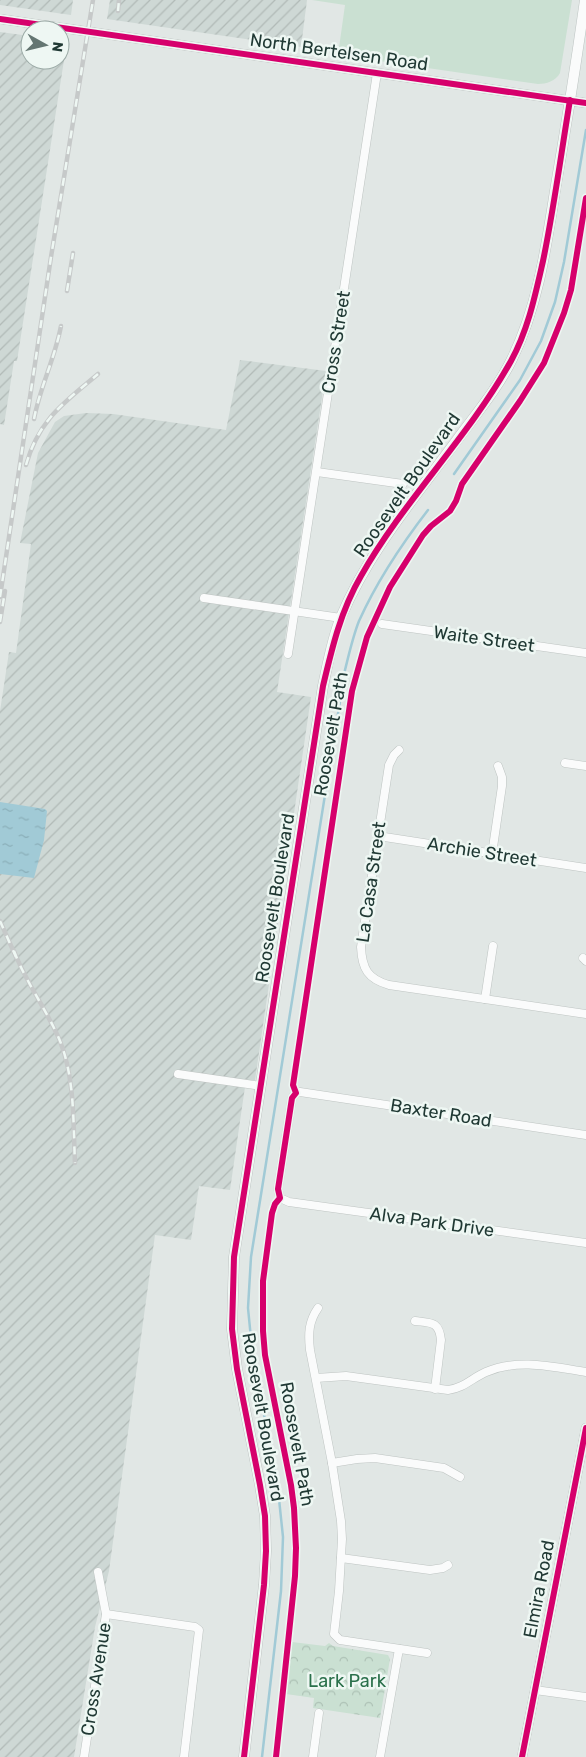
<svg xmlns="http://www.w3.org/2000/svg" width="586" height="1757" font-family="Rubik,sans-serif">
<defs>
<pattern id="industrial-furrows" width="10" height="10" patternUnits="userSpaceOnUse" patternTransform="scale(1.25)"><rect width="10" height="10" fill="#ced8d5"/><path d="M-1 1l2-2M0 10L10 0M9 11l2-2" fill="none" stroke="#b1bab7"/></pattern>
<pattern id="park-crowns" width="20" height="18" patternUnits="userSpaceOnUse" patternTransform="scale(1.25)"><rect width="20" height="18" fill="#cae0d2"/><path d="M2 6a3 3 0 1 1 6 0M12 15a3 3 0 1 1 6 0" fill="none" stroke="#adc1b5"/></pattern>
<pattern id="water-ripples" width="26" height="14" patternUnits="userSpaceOnUse" patternTransform="scale(1.25)"><rect width="26" height="14" fill="#a1cad6"/><path d="M2 4q2-2 4 0t4 0M15 11q2-2 4 0t4 0" fill="none" stroke="#8aaeb8"/></pattern>
</defs>
<rect width="100%" height="100%" fill="#e1e7e5"/>
<g fill="url(#industrial-furrows)">
<polygon points="0,0 73,0 71,15 0,5"/>
<polygon points="110,0 307,0 301,47 107,19"/>
<polygon points="0,32 30,36 30,60 60,60 60,40 67,41 17,361 14,361 4,425 0,424"/>
<polygon points="240,360 326,371 277,692 311,697 255,1080 246,1080 230,1190 199,1186 191,1240 155,1235 109,1571 95,1627 74,1757 0,1757 0,711 9,652 16,653 31,544 20,543 38,453 55,422 64,416 86,413 113,414 226,430"/>
</g>
<path fill="#cae0d2" d="M312 0H572L560 73C556 81 546 84 538 84L338 55 345 5Z"/>
<polygon fill="url(#park-crowns)" points="292,1642 325,1646 329,1643 333,1646 388,1655 390,1659 380,1718 313,1708 314,1698 286,1694"/>
<polygon fill="url(#water-ripples)" points="0,802 45,809 47,811 44,840 34,878 0,874"/>
<g fill="none" stroke-linecap="round" stroke-linejoin="round">
<g stroke="#a1cad6" stroke-width="2.5">
<polyline points="454,474 520,380 541,341 555,302 564,262 586,130"/>
<path d="M262 1757 281 1591 283 1537 277 1480 253 1359 248 1308 251 1257 345 670C349 654 353 636 359 621 377 581 401 545 428 510"/>
</g>
<g stroke="#bec4c2" stroke-width="9">
<g id="minor">
<polyline points="317,472 403,484"/>
<polyline points="204,598 341,618"/>
<polyline points="382,624 586,653"/>
<polyline points="288,654 377,73"/>
<path d="M399 750 394 755 389 765 361 947C362 969 368 979 389 985L586 1014"/>
<polyline points="565,763 586,766"/>
<polyline points="378,836 586,868"/>
<polyline points="492,854 502,786 502,777 498,766"/>
<polyline points="583,958 586,961"/>
<polyline points="485,999 493,946"/>
<polyline points="178,1074 261,1086"/>
<polyline points="586,1135 300,1092 296,1093 292,1098 278,1189 280,1198 289,1202 586,1243"/>
<path d="M318 1308C309 1321 308 1333 310 1350L332 1463 341 1521 342 1539 339 1591 334 1634 340 1640 427 1653"/>
<path d="M415 1321C431 1323 439 1321 441 1340L435 1389"/>
<path d="M316 1378 346 1376 448 1390C464 1388 472 1378 486 1372 519 1358 553 1367 586 1372"/>
<polyline points="332,1463 357,1459 375,1458 444,1468 460,1477"/>
<polyline points="341,1558 430,1570 443,1568 448,1565"/>
<polyline points="106,1614 195,1627 199,1630 184,1757"/>
<polyline points="535,1690 586,1697"/>
<polyline points="84,1757 106,1614 98,1572"/>
<polyline points="313,1757 319,1713"/>
<polyline points="380,1757 399,1649"/>
</g>
</g>
<g stroke="#bec4c2" stroke-width="10">
<g id="tertiary">
<polyline points="0,19 586,103"/>
<polyline points="522,1757 586,1428"/>
</g>
</g>
<g stroke="#bdc4c2" stroke-width="11">
<path id="secondary" d="M244 1757 264 1585 266 1551 265 1516 260 1485 237 1369 232 1329 234 1257 323 686C328 663 332 639 341 617 369 551 415 497 457 440 476 414 498 388 512 359 538 306 546 248 555 191 566 127 576 64 585 0"/>
</g>
<use href="#minor" stroke="#fafbfb" stroke-width="8"/>
<use href="#tertiary" stroke="#fafbfb" stroke-width="9"/>
<use href="#secondary" stroke="#fafbfb" stroke-width="10"/>
<g stroke="#c6c9c9" stroke-width="4.5">
<g id="rail">
<polyline points="118,11 119,0"/>
<polyline points="67,291 73,253"/>
<path d="M34 419C40 387 55 358 61 326"/>
<path d="M26 465C39 419 64 403 98 374"/>
<polyline points="0,597 51,257 93,0"/>
<polyline points="0,622 5,591"/>
<polyline points="0,921 16,957"/>
<path d="M14 951C26 983 47 1010 60 1041 75 1079 73 1122 75 1163"/>
</g>
</g>
<use href="#rail" stroke="#eef7f3" stroke-width="2.5" stroke-dasharray="8" stroke-linecap="butt"/>
<g stroke="#eef7f3" stroke-width="9">
<g id="cycleway">
<polyline points="0,19 586,103"/>
<path d="M244 1757 264 1585 266 1551 265 1516 260 1485 237 1369 232 1329 234 1257 323 686C332 648 341 610 361 576 404 500 468 438 511 361 528 330 535 296 543 261 554 208 561 154 570 100"/>
<polyline points="276,1757 295,1576 296,1548 294,1508 291,1485 265,1355 263,1331 263,1281 272,1213 275,1204 280,1198 278,1189 292,1098 296,1093 293,1085 352,691 367,637 390,587 423,535 431,526 450,511 456,501 462,484 520,401 544,363 564,313 571,290 586,198"/>
<polyline points="522,1757 586,1428"/>
</g>
</g>
<use href="#cycleway" stroke="#d6006c" stroke-width="6"/>
</g>
<g text-anchor="middle" dominant-baseline="central" stroke-width="5" stroke-linejoin="round" paint-order="stroke">
<g font-size="18" fill="#203934" stroke="#eef7f3">
<text transform="translate(339 52) rotate(8)">North Bertelsen Road</text>
<text transform="translate(336 342) rotate(-81)">Cross Street</text>
<text transform="translate(407 485) rotate(-55)">Roosevelt Boulevard</text>
<text transform="translate(484 639) rotate(8)">Waite Street</text>
<text transform="translate(331 734) rotate(-80)">Roosevelt Path</text>
<text transform="translate(482 852) rotate(9)">Archie Street</text>
<text transform="translate(371 882) rotate(-82)">La Casa Street</text>
<text transform="translate(275 898) rotate(-81)">Roosevelt Boulevard</text>
<text transform="translate(441 1113) rotate(9)">Baxter Road</text>
<text transform="translate(432 1222) rotate(8)">Alva Park Drive</text>
<text transform="translate(263 1417) rotate(80)">Roosevelt Boulevard</text>
<text transform="translate(297 1444) rotate(80)">Roosevelt Path</text>
<text transform="translate(539 1589) rotate(-79)">Elmira Road</text>
<text transform="translate(96 1679) rotate(-81)">Cross Avenue</text>
</g>
<g font-size="18" fill="#2a704b" stroke="#eef7f3">
<text x="347" y="1681">Lark Park</text>
</g>
</g>
<g transform="translate(45 45) rotate(98)"><circle r="24" fill="#eef7f3" stroke="#9caba7"/>
<path d="M0-4L9 19L0 12L-9 19Z" fill="#647672"/>
<text y="-8" font-size="14" font-weight="bold" text-anchor="middle" fill="#203934">N</text>
</g>
</svg>
